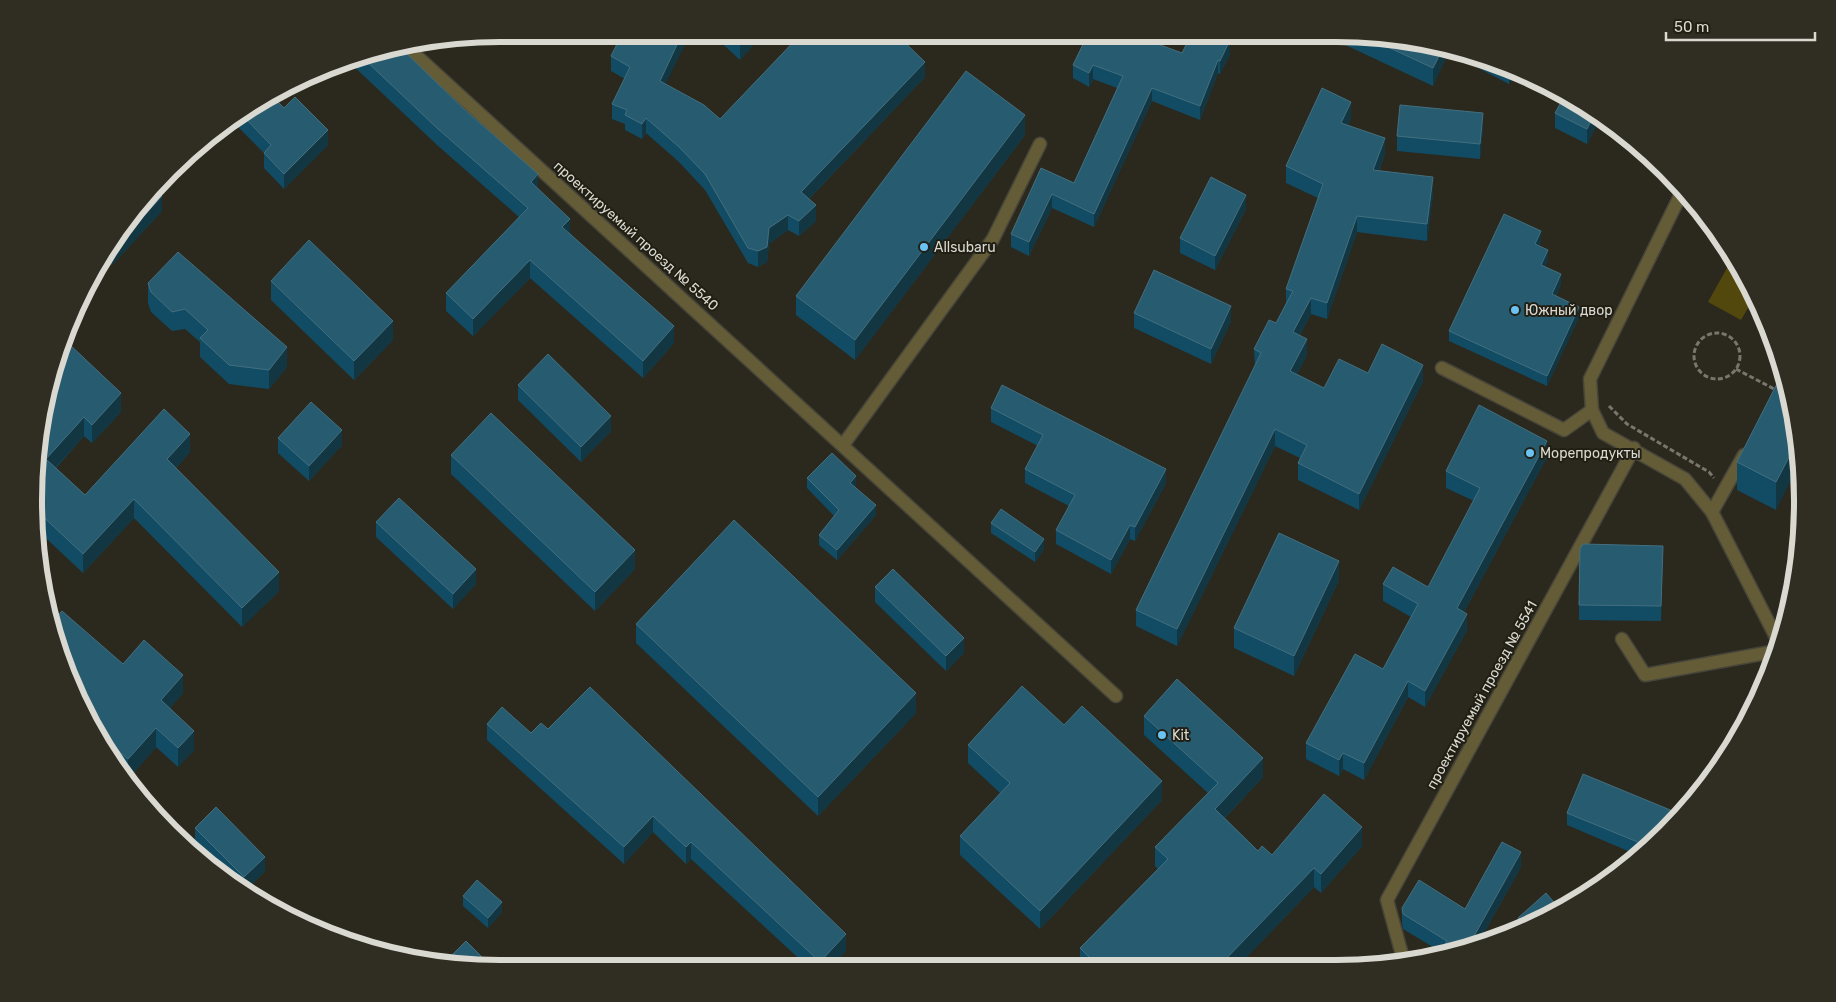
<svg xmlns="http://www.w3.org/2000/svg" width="1836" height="1002" font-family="Rubik,sans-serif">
<rect width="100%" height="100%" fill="#2b281d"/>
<polygon fill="#52480d" points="1732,259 1755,296 1741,320 1708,302"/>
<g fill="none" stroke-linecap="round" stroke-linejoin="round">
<g stroke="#47443a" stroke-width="15">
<g id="minor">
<polyline points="409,49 1116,696"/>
<polyline points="1682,192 1590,379 1592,410 1603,433 1685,479 1712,512 1779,643"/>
<polyline points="1442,368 1564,430 1592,410"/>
<polyline points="843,445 993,239 1040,144"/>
<polyline points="1712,512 1744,455"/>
<polyline points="1622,639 1645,675 1777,651"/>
<polyline points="1404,962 1387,900 1634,448"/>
</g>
</g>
<g stroke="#79776d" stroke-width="3" stroke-dasharray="5 2.5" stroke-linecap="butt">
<circle cx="1717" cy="356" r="23"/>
<polyline points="1736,369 1776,390"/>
<polyline points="1609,406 1627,424 1709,472 1714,478"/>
</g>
<use href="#minor" stroke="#635c37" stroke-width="12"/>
</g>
<g fill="#114c64">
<polygon points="556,34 566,34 561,39"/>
<polygon points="688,34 688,38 665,84 720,119 925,77 809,199 816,221 799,236 788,230 769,244 767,262 758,267 748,263 705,190 679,162 646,133 642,139 625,130 625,124 612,119 612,104 625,79 611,71 611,56 639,45"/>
<polygon points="712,34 763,34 740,60"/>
<polygon points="1324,35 1365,35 1450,49 1433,86"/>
<polygon points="1131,42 1182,53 1230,54 1220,74 1218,73 1200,120 1152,101 1094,227 1052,208 1029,256 1011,247 1011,234 1041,168 1074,183 1117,88 1093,79 1089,87 1073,78 1073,65"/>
<polygon points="403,50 538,188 570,233 674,343 643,378 530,278 473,336 446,311 446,293 519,217 437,145 347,60 351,59"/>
<polygon points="1480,60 1514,74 1509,84 1480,69"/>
<polygon points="275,99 284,108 328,145 284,189 264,168 264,153 233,122"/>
<polygon points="1555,113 1600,119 1587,144 1555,128"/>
<polygon points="1351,118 1348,125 1385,154 1379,171 1433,194 1427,241 1357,232 1327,319 1311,314 1300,335 1307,355 1297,374 1324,388 1368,373 1423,381 1359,510 1298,480 1298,463 1300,458 1275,446 1177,646 1136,626 1136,610 1255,366 1254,349 1276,323 1286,303 1286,289 1318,198 1286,183 1286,166"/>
<polygon points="1483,128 1480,159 1397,151 1397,136"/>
<polygon points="1025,135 855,360 796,315 796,296"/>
<polygon points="1246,209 1215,270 1180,253 1180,238"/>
<polygon points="162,211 112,265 105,259 112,242"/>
<polygon points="1541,241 1539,246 1548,260 1545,266 1561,284 1556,296 1579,317 1547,386 1449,341 1449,331"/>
<polygon points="271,281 393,340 354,380 271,300"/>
<polygon points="148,283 287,367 269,389 229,384 200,357 200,342 185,329 172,331 151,312 148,303"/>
<polygon points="1134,313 1231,321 1211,364 1134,328"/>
<polygon points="1783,372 1776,510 1737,490 1737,462"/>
<polygon points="50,380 121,412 92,443 84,436 56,468 85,495 190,452 176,468 279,591 242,627 134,518 83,573 35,528"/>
<polygon points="518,385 611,431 581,462 518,400"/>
<polygon points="991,408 1166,483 1135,541 1130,539 1111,574 1056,544 1056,530 1069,506 1025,483 1025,469 1038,446 991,422"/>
<polygon points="278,438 342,445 309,481 278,453"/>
<polygon points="451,455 635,569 595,611 451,474"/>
<polygon points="1547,457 1464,612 1467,630 1425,707 1408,697 1364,780 1343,769 1339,776 1306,759 1306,743 1383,669 1411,617 1383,601 1383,584 1428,587 1474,501 1446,488 1446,471"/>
<polygon points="807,478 856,486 855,487 876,515 837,560 819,545 819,535 834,516 807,488"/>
<polygon points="376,522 476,584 453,609 376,537"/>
<polygon points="991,523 1044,549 1035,562 991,533"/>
<polygon points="1663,546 1661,621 1579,620 1579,605"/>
<polygon points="1339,580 1294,676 1234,648 1234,628"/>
<polygon points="875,587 964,653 946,671 875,602"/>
<polygon points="636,624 916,713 818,816 636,643"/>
<polygon points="123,664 183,693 170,708 194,750 178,767 156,747 130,777 69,680"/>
<polygon points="1144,716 1263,777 1225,818 1258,851 1272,855 1362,846 1321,893 1314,887 1239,965 1080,965 1080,948 1158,869 1155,866 1155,847 1208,793 1144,735"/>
<polygon points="487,724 531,733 548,729 846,951 832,966 807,966 691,859 686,864 653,832 624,864 487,740"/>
<polygon points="1064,725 1162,800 1040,929 960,855 960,836 1000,793 968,763 968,745"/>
<polygon points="1567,813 1680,814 1635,854 1567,825"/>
<polygon points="195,828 265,871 247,889 212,860 195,843"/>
<polygon points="1521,867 1479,942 1441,952 1403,929 1402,923 1402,908 1465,909"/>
<polygon points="463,896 502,912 488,928 463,906"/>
<polygon points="1559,908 1518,928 1518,918"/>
</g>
<g fill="#123743">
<polygon points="561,34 566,34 561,39"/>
<polygon points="682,34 688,34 688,38 660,96 660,81"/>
<polygon points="750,34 763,34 740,60 740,45"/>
<polygon points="1230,40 1230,54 1220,74 1220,61"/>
<polygon points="1443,48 1450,49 1433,86 1433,68"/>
<polygon points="1218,60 1218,73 1200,120 1200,106"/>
<polygon points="925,62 925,77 801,207 801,192"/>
<polygon points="1093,65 1093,79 1089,87 1089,73"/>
<polygon points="326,72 318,79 318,76"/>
<polygon points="1509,72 1514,74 1509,84"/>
<polygon points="1152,88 1152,101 1094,227 1094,214"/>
<polygon points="1351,102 1351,118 1341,139 1341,123"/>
<polygon points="1483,113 1483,128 1480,159 1480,144"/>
<polygon points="1025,115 1025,135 855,360 855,340"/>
<polygon points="1594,115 1600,119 1587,144 1587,129"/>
<polygon points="646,118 646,133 642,139 642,124"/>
<polygon points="328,130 328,145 284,189 284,174"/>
<polygon points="1385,138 1385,154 1373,186 1373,170"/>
<polygon points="538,174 538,192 531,182"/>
<polygon points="1433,177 1433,194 1427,241 1427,224"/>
<polygon points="1052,194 1052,208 1029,256 1029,242"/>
<polygon points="1246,195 1246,209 1215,270 1215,256"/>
<polygon points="162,196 162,211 112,265 112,251"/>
<polygon points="816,205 816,221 799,236 799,221"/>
<polygon points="788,215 788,230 769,244 767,262 758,267 758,251 769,228"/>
<polygon points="1357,216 1357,232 1327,319 1327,303"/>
<polygon points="570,219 570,236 562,227"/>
<polygon points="1541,231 1541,241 1535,254 1535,244"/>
<polygon points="1548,250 1548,260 1541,275 1541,265"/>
<polygon points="530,260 530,278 473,336 473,319"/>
<polygon points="1561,274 1561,284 1552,304 1552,294"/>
<polygon points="1311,298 1311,314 1293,348 1293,332"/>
<polygon points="1231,306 1231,321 1211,364 1211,349"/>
<polygon points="1579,307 1579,317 1547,386 1547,376"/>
<polygon points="393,321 393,340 354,380 354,361"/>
<polygon points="674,326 674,343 643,378 643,361"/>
<polygon points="1307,339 1307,355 1290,387 1290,371"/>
<polygon points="287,347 287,367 269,389 269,370"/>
<polygon points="1423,365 1423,381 1359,510 1359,494"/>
<polygon points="121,393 121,412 92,443 92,425"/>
<polygon points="611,416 611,431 581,462 581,447"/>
<polygon points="84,417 84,436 46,478 46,459"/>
<polygon points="1275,429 1275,446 1177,646 1177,629"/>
<polygon points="342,430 342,445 309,481 309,466"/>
<polygon points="190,434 190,452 167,478 167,459"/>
<polygon points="1547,441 1547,457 1457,625 1457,608"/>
<polygon points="1797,442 1800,463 1776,510 1776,482"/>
<polygon points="1166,469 1166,483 1135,541 1135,527"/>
<polygon points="856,476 856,486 850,493 850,483"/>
<polygon points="134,499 134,518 83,573 83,554"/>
<polygon points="876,505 876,515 837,560 837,550"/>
<polygon points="1130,525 1130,539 1111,574 1111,560"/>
<polygon points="1044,539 1044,549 1035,562 1035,552"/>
<polygon points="635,550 635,569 595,611 595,592"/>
<polygon points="1339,561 1339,580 1294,676 1294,656"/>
<polygon points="476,569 476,584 453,609 453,594"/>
<polygon points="279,572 279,591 242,627 242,608"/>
<polygon points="1467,614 1467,630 1425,707 1425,691"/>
<polygon points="964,638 964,653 946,671 946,656"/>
<polygon points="183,675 183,693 161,719 161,700"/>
<polygon points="1408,681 1408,697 1364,780 1364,763"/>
<polygon points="916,693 916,713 818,816 818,797"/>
<polygon points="156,728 156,747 130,777 128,775 128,759"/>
<polygon points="194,731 194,750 178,767 178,748"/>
<polygon points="1343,753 1343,769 1339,776 1339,760"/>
<polygon points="1263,758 1263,777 1215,828 1215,809"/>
<polygon points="1162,781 1162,800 1040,929 1040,911"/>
<polygon points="653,816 653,832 624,864 624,847"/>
<polygon points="1362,827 1362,846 1321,893 1321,874"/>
<polygon points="691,842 691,859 686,864 686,847"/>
<polygon points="1521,852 1521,867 1479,942 1469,945"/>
<polygon points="265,857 265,871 247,889 244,886 244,877"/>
<polygon points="1314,868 1314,887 1239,965 1220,965"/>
<polygon points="502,902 502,912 488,928 488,918"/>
<polygon points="846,934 846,951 832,966 820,966 820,962"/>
</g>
<g fill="#275b70" stroke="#436f7f">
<polygon points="645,34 682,34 660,81 704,105 720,119 801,34 896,34 925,62 801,192 816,205 799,221 788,215 769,228 767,247 758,251 748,248 705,174 679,147 646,118 642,124 625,115 627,110 612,104 630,67 611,56 620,38 639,45"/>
<polygon points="727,34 750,34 740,45"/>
<polygon points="1088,34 1115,34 1131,42 1133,35 1182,53 1191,35 1217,35 1230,40 1220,61 1218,60 1200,106 1152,88 1094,214 1052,194 1029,242 1011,234 1041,168 1074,183 1123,76 1093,65 1089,73 1073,65"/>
<polygon points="1362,35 1365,35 1443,48 1433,68"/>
<polygon points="403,50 464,109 538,174 531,182 570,219 562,227 674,326 643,361 530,260 473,319 446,293 528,208 437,128 362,57"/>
<polygon points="966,71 1025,115 855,340 796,296"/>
<polygon points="1322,88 1351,102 1341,123 1385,138 1373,170 1433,177 1427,224 1357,216 1327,303 1311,298 1293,332 1307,339 1290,371 1324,388 1339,359 1368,373 1382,344 1423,365 1359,494 1298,463 1307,445 1275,429 1177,629 1136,610 1261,353 1254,349 1269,320 1276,323 1293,291 1286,289 1323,184 1286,166"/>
<polygon points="1565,95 1568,96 1594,115 1587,129 1555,113"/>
<polygon points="295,97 328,130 284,174 264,153 271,145 243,116 275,99 284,108"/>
<polygon points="1400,105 1483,113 1480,144 1397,136"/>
<polygon points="1211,177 1246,195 1215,256 1180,238"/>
<polygon points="158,193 162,196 112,251 109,248 112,242"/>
<polygon points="1504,214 1541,231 1535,244 1548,250 1541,265 1561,274 1552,294 1579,307 1547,376 1449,331"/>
<polygon points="309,240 393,321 354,361 271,281"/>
<polygon points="178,252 287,347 269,370 229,365 200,338 208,330 185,309 172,312 151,292 148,283"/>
<polygon points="1154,270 1231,306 1211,349 1134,313"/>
<polygon points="67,342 121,393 92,425 84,417 46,459 85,495 164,409 190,434 167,459 279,572 242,608 134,499 83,554 37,511 50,380"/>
<polygon points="548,354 611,416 581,447 518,385"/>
<polygon points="1783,372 1786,380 1797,442 1776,482 1737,462"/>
<polygon points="1002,385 1166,469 1135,527 1130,525 1111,560 1056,530 1075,495 1025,469 1043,435 991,408"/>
<polygon points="311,402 342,430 309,466 278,438"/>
<polygon points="1479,405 1547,441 1457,608 1467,614 1425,691 1408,681 1364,763 1343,753 1339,760 1306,743 1355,654 1383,669 1418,604 1383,584 1393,567 1428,587 1480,488 1446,471"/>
<polygon points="491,413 635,550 595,592 451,455"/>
<polygon points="832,453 856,476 850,483 876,505 837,550 819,535 839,510 807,478"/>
<polygon points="399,498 476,569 453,594 376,522"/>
<polygon points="1001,509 1044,539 1035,552 991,523"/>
<polygon points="734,520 916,693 818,797 636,624"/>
<polygon points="1279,533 1339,561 1294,656 1234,628"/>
<polygon points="1583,544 1663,546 1661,606 1579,605 1580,549"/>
<polygon points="893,569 964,638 946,656 875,587"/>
<polygon points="62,611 123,664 144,640 183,675 161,700 194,731 178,748 156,728 128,759 107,741 69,680 55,619"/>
<polygon points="1177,679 1263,758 1215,809 1258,851 1262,846 1272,855 1324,794 1362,827 1321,874 1314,868 1220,965 1097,965 1080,948 1168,859 1155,847 1218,783 1144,716"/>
<polygon points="1022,686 1064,725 1082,706 1162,781 1040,911 960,836 1010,783 968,745"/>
<polygon points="590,687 846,934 820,962 691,842 686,847 653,816 624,847 487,724 502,707 531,733 541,723 548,729"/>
<polygon points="1583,774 1680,814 1645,845 1567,813"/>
<polygon points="216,807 265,857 244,877 195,828"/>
<polygon points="1502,842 1521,852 1469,945 1443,952 1441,951 1447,941 1403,914 1402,908 1419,880 1465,909"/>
<polygon points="477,880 502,902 488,918 463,896"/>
<polygon points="1546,893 1559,908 1514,932 1523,923 1518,918"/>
<polygon points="466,941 492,967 471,967 444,963"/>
</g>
<g fill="#6bc3f2" stroke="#211f14" stroke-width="2">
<circle cx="924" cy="247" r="5"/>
<circle cx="1515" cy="310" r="5"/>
<circle cx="1530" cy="453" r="5"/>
<circle cx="1162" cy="735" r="5"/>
</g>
<g text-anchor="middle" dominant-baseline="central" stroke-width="4" stroke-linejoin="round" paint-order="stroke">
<g font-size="14" fill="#dad9d1" stroke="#211f14">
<text transform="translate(636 236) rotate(42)">проектируемый проезд № 5540</text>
<text transform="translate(1482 695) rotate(-61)">проектируемый проезд № 5541</text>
</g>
<g font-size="14" fill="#dad9d1" stroke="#211f14" text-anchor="start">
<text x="934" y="247">Allsubaru</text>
<text x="1525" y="310">Южный двор</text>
<text x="1540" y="453">Морепродукты</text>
<text x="1172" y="735">Kit</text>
</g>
</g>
<path d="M0 0H1836V1002H0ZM500 42H1336A458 458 0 0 1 1794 500V502A458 458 0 0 1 1336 960H500A458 458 0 0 1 42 502V500A458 458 0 0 1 500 42Z" fill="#302e23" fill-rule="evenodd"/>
<path fill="none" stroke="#dad9d1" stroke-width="6" d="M500 42H1336A458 458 0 0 1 1794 500V502A458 458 0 0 1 1336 960H500A458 458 0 0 1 42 502V500A458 458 0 0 1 500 42Z"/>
<path d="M1666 32v8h149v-8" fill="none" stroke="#dad9d1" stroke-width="2.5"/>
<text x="1674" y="32" font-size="15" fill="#dad9d1" stroke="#211f14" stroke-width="4" paint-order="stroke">50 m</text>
</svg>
